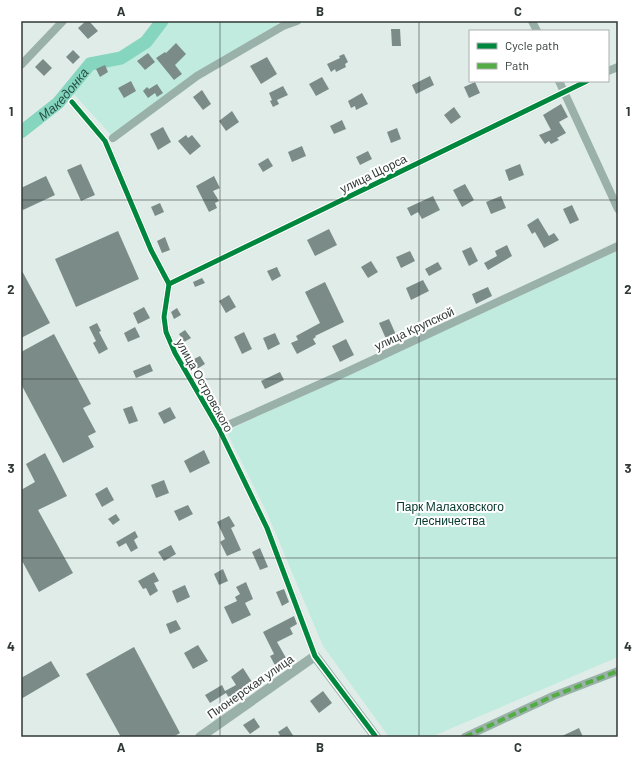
<svg xmlns="http://www.w3.org/2000/svg" width="639" height="758" font-family="Barlow,sans-serif">
<rect width="100%" height="100%" fill="#e0ece8"/>
<g fill="#c1ebde">
<polygon points="168,21 275,21 279,25 111,135 71,91 91,66 122,60 149,44"/>
<polygon points="618,250 618,657 431,737 389,737 323,646 267,513 226,431"/>
</g>
<g fill="none" stroke-linecap="round" stroke-linejoin="round">
<path stroke="#86d5bf" stroke-width="13" id="s1" d="M21 132 58 103 90 64 121 58 146 42 162 21"/>
</g>
<g fill="#7b8c88">
<polygon points="86,21 89,21 98,31 88,39 78,28"/>
<polygon points="391,29 400,29 401,46 392,46"/>
<polygon points="176,43 186,54 175,65 182,74 174,80 156,58 165,52 166,53"/>
<polygon points="73,50 80,57 73,64 66,57"/>
<polygon points="148,53 155,62 145,70 137,61"/>
<polygon points="344,54 348,62 345,64 346,67 336,72 335,69 331,72 327,64 340,58 339,56"/>
<polygon points="267,57 277,74 261,84 250,66"/>
<polygon points="43,59 52,68 44,76 35,67"/>
<polygon points="105,65 108,72 100,77 96,69"/>
<polygon points="430,76 434,85 416,94 412,85"/>
<polygon points="322,77 329,89 316,96 309,84"/>
<polygon points="131,81 136,91 124,98 118,88"/>
<polygon points="475,82 480,93 469,98 464,87"/>
<polygon points="157,84 163,93 157,97 155,93 148,98 143,91 147,87 149,89"/>
<polygon points="283,86 288,95 277,100 279,104 273,107 270,101 272,100 269,93"/>
<polygon points="202,90 211,104 203,110 193,97"/>
<polygon points="362,93 368,104 356,110 355,106 351,108 348,101"/>
<polygon points="561,104 568,117 559,122 566,133 557,138 559,140 551,144 549,141 545,144 539,135 551,130 543,115"/>
<polygon points="454,107 461,117 451,124 444,115"/>
<polygon points="232,111 239,122 226,131 219,121"/>
<polygon points="342,120 346,129 334,134 330,126"/>
<polygon points="163,127 171,142 158,150 150,134"/>
<polygon points="397,128 401,139 391,143 387,132"/>
<polygon points="186,135 188,138 192,135 201,146 190,155 178,141"/>
<polygon points="302,146 306,156 292,162 288,152"/>
<polygon points="368,151 372,159 360,165 356,157"/>
<polygon points="268,158 273,166 263,172 258,164"/>
<polygon points="81,164 95,195 81,201 67,170"/>
<polygon points="520,164 524,175 509,181 505,170"/>
<polygon points="46,176 55,195 23,210 21,206 21,188"/>
<polygon points="214,176 220,188 213,191 219,201 215,203 217,208 209,212 196,186"/>
<polygon points="465,184 474,200 462,207 453,190"/>
<polygon points="433,196 440,210 422,219 418,212 411,216 407,208"/>
<polygon points="501,196 506,208 491,214 486,202"/>
<polygon points="160,203 164,212 155,216 151,207"/>
<polygon points="572,205 579,220 570,224 563,209"/>
<polygon points="538,218 549,236 554,233 559,240 544,248 535,232 532,234 527,225"/>
<polygon points="329,229 337,245 315,256 307,240"/>
<polygon points="118,231 139,279 76,307 55,259"/>
<polygon points="165,237 170,250 162,253 157,241"/>
<polygon points="507,245 512,256 488,270 484,263 497,256 495,251"/>
<polygon points="471,247 478,261 469,266 462,251"/>
<polygon points="410,251 415,261 401,268 396,257"/>
<polygon points="371,261 378,272 368,278 361,267"/>
<polygon points="438,262 442,269 429,276 425,269"/>
<polygon points="277,267 281,276 272,281 267,271"/>
<polygon points="21,269 50,323 21,338"/>
<polygon points="202,278 205,283 195,287 193,282"/>
<polygon points="423,280 429,291 411,300 406,288"/>
<polygon points="325,282 344,322 315,336 316,337 313,339 316,344 297,354 291,343 298,340 296,336 320,323 305,292"/>
<polygon points="488,287 492,296 476,304 472,294"/>
<polygon points="229,295 236,307 226,313 219,301"/>
<polygon points="144,307 150,318 138,324 133,313"/>
<polygon points="177,308 181,315 174,319 171,312"/>
<polygon points="389,319 397,337 387,341 379,323"/>
<polygon points="97,323 101,331 99,332 108,349 99,354 93,343 96,341 89,327"/>
<polygon points="135,327 140,337 128,342 124,333"/>
<polygon points="185,330 191,338 184,342 179,334"/>
<polygon points="244,332 252,349 242,354 234,337"/>
<polygon points="275,333 280,344 268,350 263,338"/>
<polygon points="54,334 91,404 83,408 96,432 88,436 94,447 63,463 21,384 21,352"/>
<polygon points="346,339 354,355 340,362 332,346"/>
<polygon points="200,356 205,364 197,369 192,360"/>
<polygon points="150,364 153,371 136,378 133,371"/>
<polygon points="280,372 284,380 265,389 261,381"/>
<polygon points="132,406 138,421 129,424 123,409"/>
<polygon points="170,407 176,418 164,424 158,413"/>
<polygon points="204,450 210,463 190,473 184,461"/>
<polygon points="45,453 67,496 38,510 73,573 39,592 21,559 21,490 35,482 26,464"/>
<polygon points="164,480 169,493 156,498 151,485"/>
<polygon points="107,487 114,500 102,507 95,494"/>
<polygon points="188,505 193,514 179,521 174,511"/>
<polygon points="116,514 120,520 113,525 108,519"/>
<polygon points="229,516 235,526 231,528 241,550 227,556 220,542 225,539 217,522"/>
<polygon points="135,531 138,537 134,540 138,548 131,552 126,543 119,547 116,542"/>
<polygon points="171,545 176,554 164,561 158,552"/>
<polygon points="260,548 268,567 260,570 252,552"/>
<polygon points="223,569 228,581 219,585 214,574"/>
<polygon points="154,572 159,581 154,583 158,591 150,596 146,588 143,589 138,581"/>
<polygon points="246,582 253,599 245,603 251,615 232,624 224,607 237,601 235,597 240,594 236,587"/>
<polygon points="185,585 190,597 177,603 172,591"/>
<polygon points="284,589 289,602 282,606 276,592"/>
<polygon points="294,616 297,624 290,628 293,634 277,642 290,665 278,671 270,656 274,654 263,632"/>
<polygon points="176,620 181,629 170,634 166,624"/>
<polygon points="198,645 208,661 193,669 184,653"/>
<polygon points="134,647 180,733 173,737 121,737 86,674"/>
<polygon points="51,661 60,676 21,699 21,678"/>
<polygon points="243,668 252,682 236,693 240,699 232,703 226,693 210,703 205,695 222,685 225,691 236,685 231,677"/>
<polygon points="323,691 332,703 319,713 310,701"/>
<polygon points="254,718 260,727 250,734 243,725"/>
<polygon points="287,726 294,737 281,737 278,732"/>
<polygon points="579,728 583,737 560,737"/>
</g>
<g fill="none" stroke-linecap="round" stroke-linejoin="round">
<g stroke="#9ab1aa" stroke-width="8">
<polyline points="532,21 537,31"/>
<polyline points="21,65 63,21"/>
<polyline points="608,71 618,67"/>
<polyline points="559,81 618,209"/>
<polyline points="72,102 105,141 151,250 169,284 164,317 166,332 175,353 219,429 267,528 315,656"/>
<polyline points="113,138 197,76 283,26 297,21"/>
<polyline points="169,284 587,81"/>
<polyline points="219,429 338,376 618,246"/>
<polyline points="465,737 553,696 618,671"/>
</g>
<polyline stroke="#9ab1aa" stroke-width="10" points="200,737 315,656 376,737"/>
<polyline stroke="#54ac45" stroke-width="4" stroke-dasharray="8 4" stroke-linecap="butt" points="465,737 553,696 618,671"/>
<g stroke="#fff" stroke-width="8">
<g id="cycleway">
<polyline points="72,102 105,141 151,250 169,284 164,317 166,332 175,353 219,429 267,528 315,656 376,737"/>
<polyline points="169,284 587,81"/>
</g>
</g>
<use href="#cycleway" stroke="#00873e" stroke-width="5"/>
</g>
<path fill="none" stroke="#303936" stroke-width="1" stroke-opacity="0.55" d="M220 21V737M419 21V737M21 200H618M21 379H618M21 558H618"/>
<g text-anchor="middle" dominant-baseline="central" stroke-width="4" stroke-linejoin="round" paint-order="stroke">
<g font-size="12" fill="#303936" stroke="#fff">
<text transform="translate(373 173) rotate(-26)">улица Щорса</text>
<text transform="translate(414 328) rotate(-25)">улица Крупской</text>
<text transform="translate(205 385) rotate(61)">улица Островского</text>
<text transform="translate(250 686) rotate(-35)">Пионерская улица</text>
</g>
<g font-size="12" fill="#02372b" stroke="#fff">
<text x="450" y="506">Парк Малаховского<tspan x="450" dy="14">лесничества</tspan></text>
</g>
<g font-size="13" font-style="italic" fill="#245346" stroke="#fff">
<text stroke="none"><textPath href="#s1" startOffset="57">Македонка</textPath></text>
</g>
</g>
<rect width="639" height="758" fill="none" stroke="#ffffff" stroke-width="44"/>
<rect x="469" y="30" width="140" height="52" fill="#ffffff" stroke="#acb0af"/>
<rect x="477" y="43" width="20" height="6" fill="#00873e" stroke="#acb0af"/>
<text x="505" y="50" font-size="12" fill="#303936">Cycle path</text>
<rect x="477" y="63" width="20" height="6" fill="#54ac45" stroke="#acb0af"/>
<text x="505" y="70" font-size="12" fill="#303936">Path</text>
<rect x="22" y="22" width="595" height="714" fill="none" stroke="#303936" stroke-width="1.5"/>
<g font-size="13" text-anchor="middle" font-weight="bold" fill="#303936">
<text x="121" y="16">A</text>
<text x="320" y="16">B</text>
<text x="518" y="16">C</text>
<text x="11" y="116">1</text>
<text x="628" y="116">1</text>
<text x="11" y="294">2</text>
<text x="628" y="294">2</text>
<text x="11" y="473">3</text>
<text x="628" y="473">3</text>
<text x="11" y="651">4</text>
<text x="628" y="651">4</text>
<text x="121" y="752">A</text>
<text x="320" y="752">B</text>
<text x="518" y="752">C</text>
</g>
</svg>
